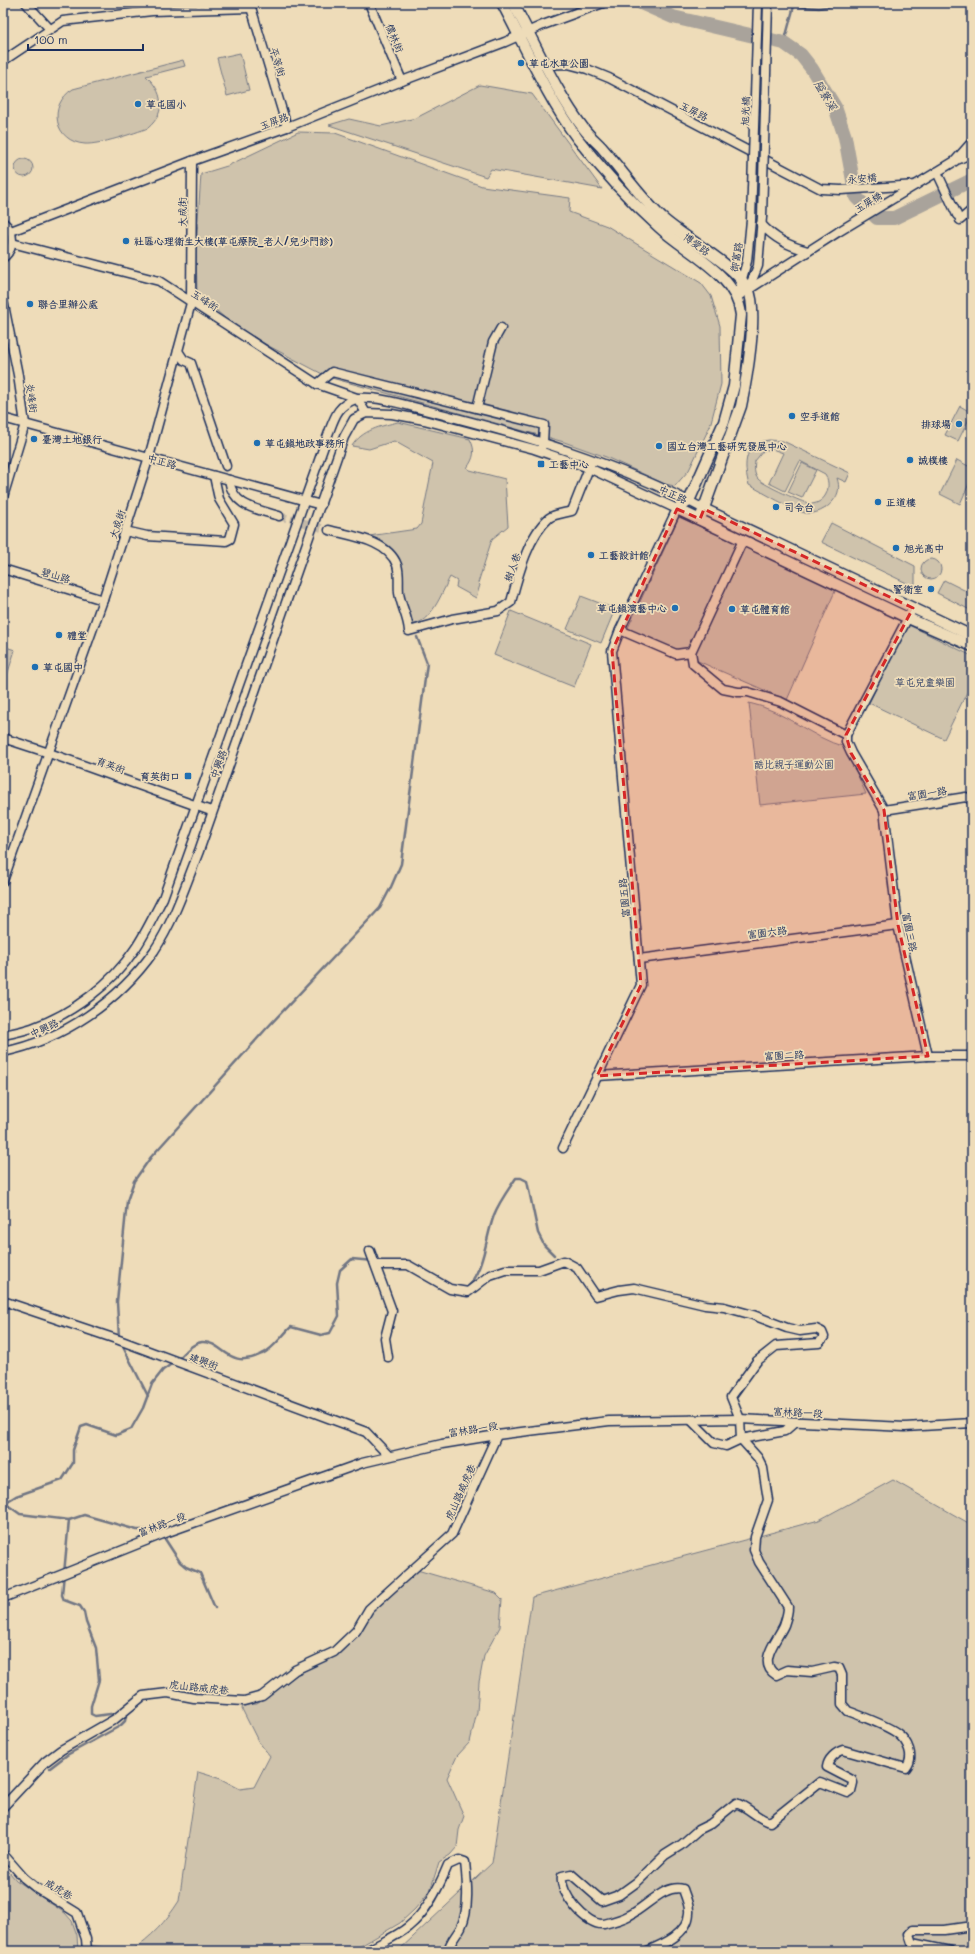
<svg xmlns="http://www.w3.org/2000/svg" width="975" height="1954" font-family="Mali,'LXGW WenKai TC',sans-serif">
<rect width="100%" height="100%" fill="#eedcb9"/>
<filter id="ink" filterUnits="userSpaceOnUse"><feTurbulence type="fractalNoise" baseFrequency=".025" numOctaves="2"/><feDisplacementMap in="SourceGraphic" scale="8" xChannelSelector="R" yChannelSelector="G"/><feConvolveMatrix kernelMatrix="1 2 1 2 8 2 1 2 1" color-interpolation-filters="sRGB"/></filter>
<g filter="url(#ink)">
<g fill="#cfc3ac" stroke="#757985" fill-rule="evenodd">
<polygon points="240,53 249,90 227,96 217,58"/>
<path d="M183 60 185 66 146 76C163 91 167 112 148 128 135 133 99 145 85 144 54 142 47 105 73 89Z"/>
<polygon points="480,85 532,94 602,189 491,169 486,177 329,125 349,119 381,126 416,118"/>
<polygon points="298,132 335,133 482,186 570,198 569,212 607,226 701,283 711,296 720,326 721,384 710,426 689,470 675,486 665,484 606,457 564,442 328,377 263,343 226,319 197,293 196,250 201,174 227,166"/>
<circle cx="24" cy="168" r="9"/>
<polygon points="960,406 972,413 958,441 945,435"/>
<path d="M398 422 470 439C476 451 474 458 467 468L470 470 505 479 508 526 492 539 478 583 480 585 476 598 456 587 457 581 450 577C441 594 432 623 410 625L392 557 362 537 417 529 421 524 433 463 394 441 369 449 352 446C362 430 381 426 398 422Z"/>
<path d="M769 440 783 441 850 473 846 482 837 478C840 487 839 494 833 501 827 509 815 515 805 513 794 511 761 491 749 485 743 464 744 443 769 440ZM772 449 783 453 769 483 785 491 800 461 825 474C832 485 827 503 811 504 805 504 762 484 758 479 754 474 754 468 755 461L763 451Z"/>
<polygon points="957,460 972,468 972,477 960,504 940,494"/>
<polygon points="802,463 816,470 802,498 788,492"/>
<polygon points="679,517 836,589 787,700 627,630"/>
<polygon points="831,523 915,566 915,587 821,542"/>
<circle cx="931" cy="569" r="10"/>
<polygon points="944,580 972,594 972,611 937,593"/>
<polygon points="581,596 615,609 601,643 567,629"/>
<polygon points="511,611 591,644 574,687 494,655"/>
<polygon points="907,624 972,656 972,682 944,739 869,703"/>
<polygon points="3,646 15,650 5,682 3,682"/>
<path d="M749 703C784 710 811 738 845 747L866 794 760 805Z"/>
<polygon points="893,1480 972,1525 972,1951 398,1951 492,1863 532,1597 819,1520"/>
<path d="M417 1570 496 1593 502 1599 500 1627 484 1656 479 1682 477 1712 470 1742 457 1756 447 1778 464 1816 459 1830 457 1847 450 1855 439 1862 430 1891 415 1909 400 1923 352 1951H131C152 1936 165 1923 179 1901L198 1772 221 1779 240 1789 254 1787 270 1756 258 1741 242 1709 243 1705 257 1704 298 1674 330 1658 346 1644 363 1621Z"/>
<polygon points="3,1865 16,1880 65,1913 72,1921 77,1935 78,1951 3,1951"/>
<polygon points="87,1945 127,1951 88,1951"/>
</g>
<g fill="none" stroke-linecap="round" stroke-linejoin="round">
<g stroke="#707583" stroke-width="2.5">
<polyline points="784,43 794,6 819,8 850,3"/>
<path d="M466 1289C485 1268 485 1240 494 1215 499 1202 508 1190 516 1178H521L527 1181 538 1233 544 1245 554 1255"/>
<polyline points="119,1338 117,1302 127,1201 134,1181 151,1157 266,1029 380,908 391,887 401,864 427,663 417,637"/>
<polyline points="121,1343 148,1396"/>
<path d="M177 1360C184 1354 192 1343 202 1342 224 1341 227 1371 262 1354 274 1349 282 1335 291 1327L321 1335 330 1333 339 1316 337 1283 340 1270 352 1259 373 1261"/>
<polyline points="3,1504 16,1496 62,1480 73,1463 73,1450 81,1427 87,1425 116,1435 131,1429 143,1408 152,1384 163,1370 173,1363"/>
<polyline points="6,1504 20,1514 69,1520 84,1515 137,1530 155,1530 165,1539 180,1562 186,1567 200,1573 215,1608"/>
<polyline points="69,1520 62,1595 64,1600 80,1606 84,1612 86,1622 96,1648 99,1680 91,1706 91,1714 95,1716 118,1713"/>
<polyline points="50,1768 67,1755 120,1726 125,1721 126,1716 123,1714"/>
</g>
<polyline stroke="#a9a39b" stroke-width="14" points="641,3 673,17 784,43 801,55 812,69 835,107 845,137 856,197 877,218 894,218 972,180"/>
<polyline stroke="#c4b9a7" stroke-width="8" stroke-dasharray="8 4" stroke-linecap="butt" points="279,516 329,530"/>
<g stroke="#1b2f5e" stroke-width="11">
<g id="minor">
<polyline points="26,3 49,28"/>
<polyline points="369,3 402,81"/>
<polyline points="250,4 287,127"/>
<polyline points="3,61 63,21 152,11 251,8"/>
<polyline points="540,65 568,64 587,69 609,78 821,189 841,190 916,185"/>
<polyline points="959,159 972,153"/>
<polyline points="937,172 957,215"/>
<polyline points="960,220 972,210"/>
<path d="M3 222C15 232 15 248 3 258"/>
<path d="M761 224C775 239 789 246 808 251"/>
<polyline points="11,231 192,161 287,127 402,81 505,42 543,25 603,3"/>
<polyline points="12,243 159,281 317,384 357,398 366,413"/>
<polyline points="748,290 758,266 762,217"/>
<polyline points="737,297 838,232 955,161 972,142"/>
<polyline points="737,297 747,261 751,220"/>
<polyline points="3,300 18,375 25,424 3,497"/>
<polyline points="178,351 184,360 191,363 226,466"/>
<polyline points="317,384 332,372 544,425 543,442 542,446"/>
<polyline points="477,408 493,342 501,328"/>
<polyline points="3,418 321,505"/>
<path d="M229 480C233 507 257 509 279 516"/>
<path d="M329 530C351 536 388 540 397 565 400 574 398 584 399 593 401 606 408 617 409 631L452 619 498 611 511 602C518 576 528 536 549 518 554 514 565 513 572 511L591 463"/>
<polyline points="125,531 147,536 226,541 230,539 234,524 219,499 214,476"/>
<polyline points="3,569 103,600"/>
<polyline points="691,652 693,664 723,689 738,692 748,692 781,702 846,735 846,742 851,753 884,810 898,925 928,1056"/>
<polyline points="846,735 913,608"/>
<polyline points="3,738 49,753 211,811"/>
<polyline points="884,810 966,797 972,800"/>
<polyline points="3,881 103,600 149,457 191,303 192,161"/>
<polyline points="639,959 898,925"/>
<path d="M3 1035C13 1033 23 1031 32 1028 72 1014 112 984 135 949 146 933 154 915 163 898L329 432C335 416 338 405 356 399 371 394 409 406 425 410 521 434 616 462 704 509"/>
<path d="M3 1052C63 1040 119 1001 154 951 174 921 186 884 199 851L344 437 354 419 366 413 392 414 424 420 534 449 589 468 677 509 620 630 676 654 691 652 743 540"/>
<polyline points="597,1076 928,1056 972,1056"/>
<polyline points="563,1148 641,985 612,651 620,630"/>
<polyline points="370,1251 392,1311 385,1338 388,1357"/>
<path d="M376 1265H408L450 1289 468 1292 490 1275 505 1270H539L564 1261 577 1268 596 1296 619 1290 634 1288 705 1305 724 1307 753 1315 787 1328 800 1331 816 1329 822 1332 824 1337 819 1343 776 1346 757 1361 731 1397 740 1419 741 1439 758 1458 763 1468 768 1500 755 1537 754 1550 759 1562 788 1607C788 1614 786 1619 784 1625 778 1639 756 1662 776 1675L787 1670 812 1672 834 1667 839 1668 842 1675V1704L848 1711C863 1717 884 1724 897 1733 908 1741 915 1757 906 1768L843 1750C836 1752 828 1759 827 1767L852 1780 853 1783 851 1791 848 1793 820 1782 770 1822C757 1819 749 1807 736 1803L710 1824 698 1830 681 1845 665 1855 637 1882 619 1895 602 1901 571 1874 562 1876C559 1893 586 1926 604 1924 612 1922 623 1919 630 1915 646 1907 665 1884 683 1889 685 1896 690 1906 689 1913 688 1934 664 1944 647 1951"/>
<polyline points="3,1301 119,1340 366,1432 389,1456"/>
<polyline points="691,1420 714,1443 726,1446 741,1439 785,1431 795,1422"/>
<polyline points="3,1598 168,1532 362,1463 442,1444 497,1435 609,1421 740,1419 905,1427 972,1423"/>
<polyline points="3,1807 45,1762 61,1750 115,1719 143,1696 168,1693 194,1698 244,1701 262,1696 295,1670 334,1652 356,1631 369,1609 452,1534 497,1435"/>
<polyline points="3,1854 24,1878 35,1887 77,1913 86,1939 87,1951"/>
<path d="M367 1951C380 1943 396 1937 408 1927 427 1912 439 1887 448 1865L459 1860 465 1862C467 1881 470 1908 461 1927 457 1935 450 1941 448 1951"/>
<polyline points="950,1951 912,1943 909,1934 913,1930 944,1930 972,1926"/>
</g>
</g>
<g stroke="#1b2f5e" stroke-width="13">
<g id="major">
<path d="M502 3C526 48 547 97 577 138 602 170 629 200 659 227 687 253 737 274 741 315L734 386 724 422 689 501 677 509"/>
<path d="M513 3C536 45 555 91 584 129 590 137 597 142 603 149 623 172 640 197 662 218 685 239 733 263 748 289 759 310 746 382 741 406L700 519"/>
<polyline points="677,509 908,618 972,646"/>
<polyline points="704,509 972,636"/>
</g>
</g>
<use href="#minor" stroke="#eedcb9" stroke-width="8"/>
<use href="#major" stroke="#eedcb9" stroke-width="10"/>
<g stroke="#1b2f5e" stroke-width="11" stroke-linecap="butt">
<g id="minor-bridge">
<polyline points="762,217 768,3"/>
<polyline points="751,220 758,3"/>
</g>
</g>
<use href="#minor-bridge" stroke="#eedcb9" stroke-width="8"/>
</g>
</g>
<path fill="#d62828" fill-opacity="0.2" stroke="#d62828" stroke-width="3" stroke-dasharray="8 5" stroke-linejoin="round" d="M677 509 700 519 704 509 913 608 846 735 851 753 884 810 898 925 928 1056 597 1076 641 985 612 651Z"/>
<g fill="#1f6fb2" stroke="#eedcb9" stroke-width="1.5">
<circle cx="521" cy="63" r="4"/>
<circle cx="138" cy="104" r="4"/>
<circle cx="126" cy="241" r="4"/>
<circle cx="30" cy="304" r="4"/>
<circle cx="792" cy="416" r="4"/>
<circle cx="959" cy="424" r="4"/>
<circle cx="34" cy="439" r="4"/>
<circle cx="257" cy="443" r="4"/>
<circle cx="659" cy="446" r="4"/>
<circle cx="910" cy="460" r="4"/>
<rect x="537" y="460" width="8" height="8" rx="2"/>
<circle cx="878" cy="502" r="4"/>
<circle cx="776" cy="507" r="4"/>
<circle cx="896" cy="548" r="4"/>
<circle cx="591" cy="555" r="4"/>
<circle cx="931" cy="589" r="4"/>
<circle cx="675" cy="608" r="4"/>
<circle cx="732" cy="609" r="4"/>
<circle cx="59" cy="635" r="4"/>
<circle cx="35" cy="667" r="4"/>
<rect x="184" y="772" width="8" height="8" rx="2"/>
</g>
<g text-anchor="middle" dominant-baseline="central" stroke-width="3.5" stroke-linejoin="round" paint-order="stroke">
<g font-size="10" fill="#1b2f5e" stroke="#eedcb9">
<text transform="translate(395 38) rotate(67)">儒林街</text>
<text transform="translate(278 62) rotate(73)">平等街</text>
<text transform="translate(694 111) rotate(27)">玉屏路</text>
<text transform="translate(745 111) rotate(-88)">旭光橋</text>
<text transform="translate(274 121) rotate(-20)">玉屏路</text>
<text transform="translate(862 178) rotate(-5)">永安橋</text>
<text transform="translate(868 202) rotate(-31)">玉屏橋</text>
<text transform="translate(182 212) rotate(-90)">大成街</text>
<text transform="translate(697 244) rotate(37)">博愛路</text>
<text transform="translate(736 257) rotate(-80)">御富路</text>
<text transform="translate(205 300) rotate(33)">玉峰街</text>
<text transform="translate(32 398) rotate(82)">炎峰街</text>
<text transform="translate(162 461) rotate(16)">中正路</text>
<text transform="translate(673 494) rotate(24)">中正路</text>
<text transform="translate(117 524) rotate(-72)">大成街</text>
<text transform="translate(512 567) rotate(-70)">樹人巷</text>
<text transform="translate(56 575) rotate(17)">碧山路</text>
<text transform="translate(218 764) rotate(-70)">中興路</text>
<text transform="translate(111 765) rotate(20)">育英街</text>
<text transform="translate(927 793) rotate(-9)">富園一路</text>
<text transform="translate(624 898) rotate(-95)">富園五路</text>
<text transform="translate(767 932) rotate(-7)">富園六路</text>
<text transform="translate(910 932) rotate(79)">富園三路</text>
<text transform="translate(44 1028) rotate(-25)">中興路</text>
<text transform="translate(784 1055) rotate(-3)">富園二路</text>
<text transform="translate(204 1361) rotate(20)">建興街</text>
<text transform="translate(798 1412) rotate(3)">富林路一段</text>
<text transform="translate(473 1429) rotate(-9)">富林路一段</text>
<text transform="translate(460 1492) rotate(-66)">虎山路威虎巷</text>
<text transform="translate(162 1524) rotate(-21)">富林路一段</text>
<text transform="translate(199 1687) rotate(6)">虎山路威虎巷</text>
<text transform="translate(59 1889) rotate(31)">威虎巷</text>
</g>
<g font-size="10" font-weight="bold" fill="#1b2f5e" stroke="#eedcb9" text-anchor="start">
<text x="529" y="63">草屯水車公園</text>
<text x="146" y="104">草屯國小</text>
<text x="134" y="241">社區心理衛生大樓(草屯療院_老人/兒少門診)</text>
<text x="38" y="304">聯合里辦公處</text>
<text x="800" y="416">空手道館</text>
<text x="951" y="424" text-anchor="end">排球場</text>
<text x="42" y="439">臺灣土地銀行</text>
<text x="265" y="443">草屯鎮地政事務所</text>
<text x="667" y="446">國立台灣工藝研究發展中心</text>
<text x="918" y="460">誠樸樓</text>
<text x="549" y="464">工藝中心</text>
<text x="886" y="502">正道樓</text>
<text x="784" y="507">司令台</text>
<text x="904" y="548">旭光高中</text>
<text x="599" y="555">工藝設計館</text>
<text x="923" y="589" text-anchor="end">警衛室</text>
<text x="667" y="608" text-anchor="end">草屯鎮演藝中心</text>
<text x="740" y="609">草屯體育館</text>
<text x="67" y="635">禮堂</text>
<text x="43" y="667">草屯國中</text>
<text x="180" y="776" text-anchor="end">育英街口</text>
</g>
<g font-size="10" fill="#36456a" stroke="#eedcb9">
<text x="925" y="682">草屯兒童樂園</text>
<text x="794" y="764">酷比親子運動公園</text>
</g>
<g font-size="11" font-style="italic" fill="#37466a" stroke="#eedcb9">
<text transform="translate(826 95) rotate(59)">隘寮溪</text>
</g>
</g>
<rect width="975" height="1954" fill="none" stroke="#eedcb9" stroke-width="16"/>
<rect x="8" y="8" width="959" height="1938" fill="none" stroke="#1b2f5e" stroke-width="1.5" filter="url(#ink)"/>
<path d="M28 44v6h115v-6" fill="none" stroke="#1b2f5e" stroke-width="2"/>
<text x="34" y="44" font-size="12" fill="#1b2f5e" stroke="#eedcb9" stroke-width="3" paint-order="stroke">100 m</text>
</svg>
